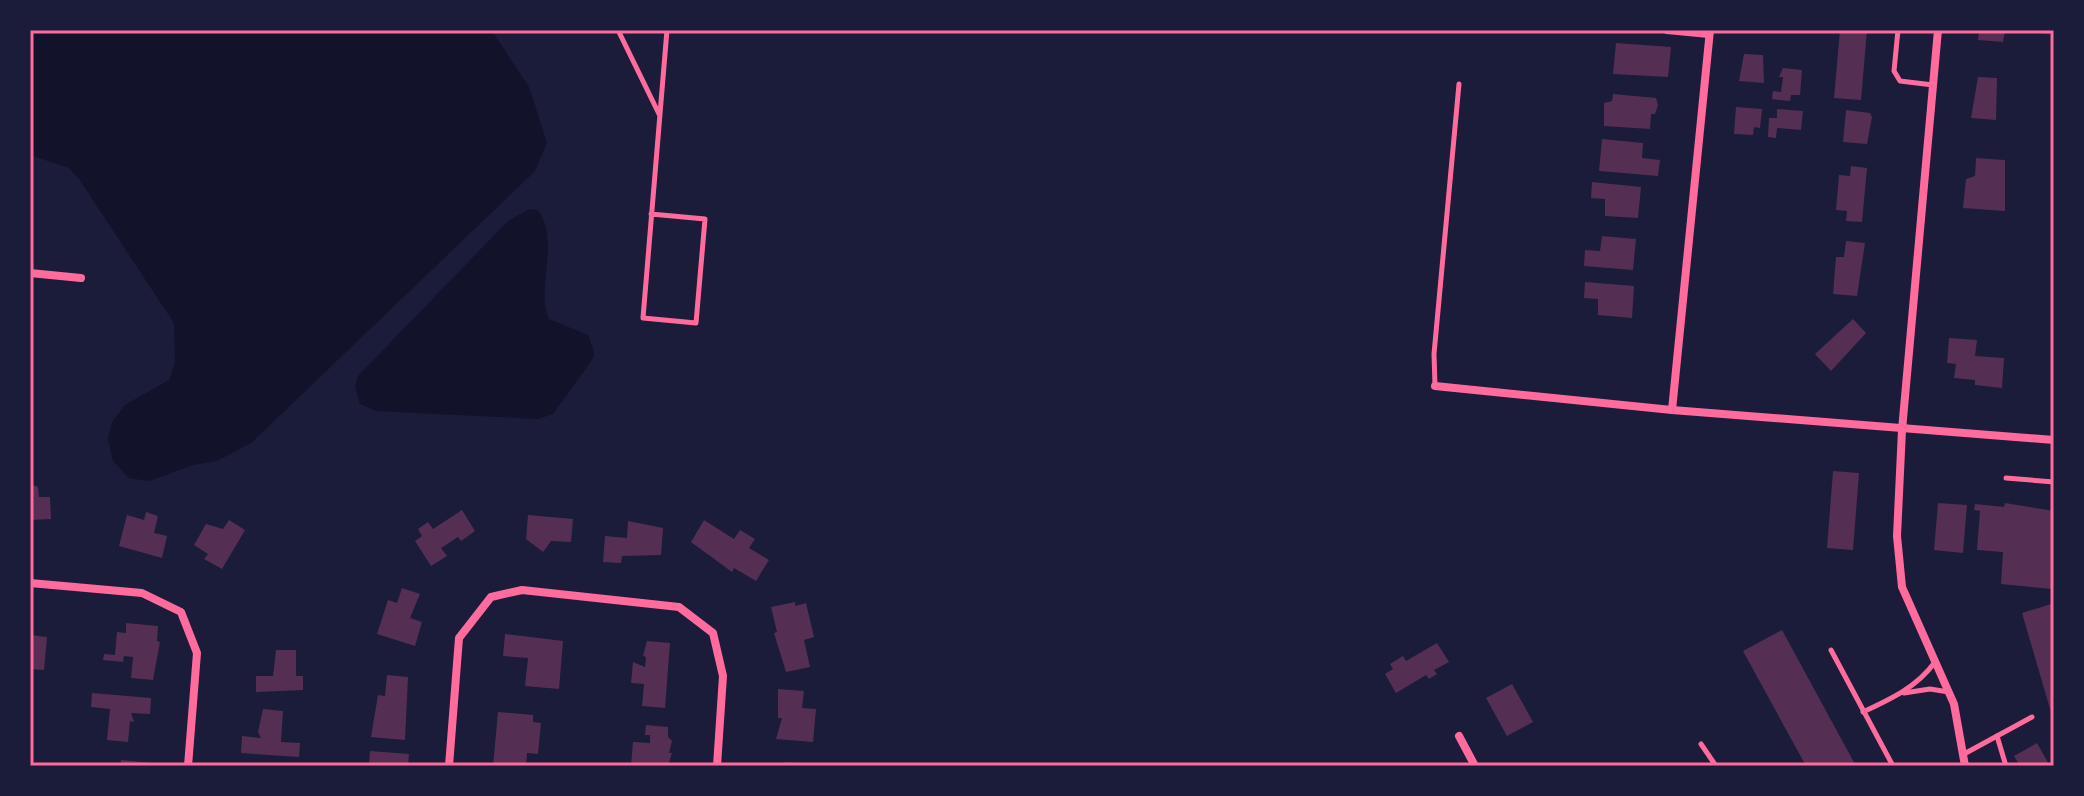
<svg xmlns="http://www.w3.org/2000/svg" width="2084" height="796" font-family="'DejaVu Sans',sans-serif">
<rect width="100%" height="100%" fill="#1b1b3a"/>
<g fill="#12122b">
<polygon points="30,30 492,31 529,87 547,143 535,171 251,443 217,461 193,465 149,481 129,478 113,461 108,439 112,422 125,405 169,380 175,363 174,323 79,179 69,168 30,155"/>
<path d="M529 209 538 210C561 243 535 287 549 319L588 335C590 341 594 349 594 355 594 359 559 405 553 414L538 419 376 411 360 404 355 387 358 376 508 221Z"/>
</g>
<g fill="#542f53">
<polygon points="1840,30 1867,30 1861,100 1834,98"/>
<polygon points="1979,30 2005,30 2003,42 1978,40"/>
<polygon points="2029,30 2050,30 2050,34 2029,32"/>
<polygon points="1616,43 1671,47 1668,77 1613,74"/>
<polygon points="1744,54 1763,55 1764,83 1739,81"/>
<polygon points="1783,68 1802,70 1800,95 1791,95 1790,101 1772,99 1773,91 1781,92 1783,77 1779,77"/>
<polygon points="1978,77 1997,78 1996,120 1971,118"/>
<polygon points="1613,94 1656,98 1658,105 1655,114 1651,114 1650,129 1604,126 1604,103 1612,101"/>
<polygon points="1736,107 1762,109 1760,128 1754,127 1753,135 1734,134"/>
<polygon points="1777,109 1803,111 1801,130 1777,128 1776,138 1768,137 1769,118 1777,118"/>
<polygon points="1846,110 1870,113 1872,117 1867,144 1843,142"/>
<polygon points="1602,139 1643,143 1642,158 1660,160 1658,176 1599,171"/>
<polygon points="1976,158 2005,160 2005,211 1963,208 1966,179 1975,176"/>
<polygon points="1851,166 1867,168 1862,222 1846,221 1847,211 1836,210 1839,175 1850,176"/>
<polygon points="1592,182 1641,187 1638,218 1605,216 1605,199 1591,198"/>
<polygon points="1602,236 1636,239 1633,270 1584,266 1585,250 1600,251"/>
<polygon points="1846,241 1865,243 1857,296 1833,294 1836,257 1844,257"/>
<polygon points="1585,282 1634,286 1632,318 1598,315 1598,299 1584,298"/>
<polygon points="1853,319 1866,333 1831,371 1815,354"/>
<polygon points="1949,338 1977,340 1975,356 2004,358 2002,388 1975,385 1975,380 1954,378 1956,364 1947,363"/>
<polygon points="1833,471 1859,473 1853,550 1827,548"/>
<polygon points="30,484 38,487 39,497 50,497 51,519 30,520"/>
<polygon points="1938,503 1967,505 1963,553 1934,550"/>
<polygon points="2005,503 2054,511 2051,589 2001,584 2003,552 1977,550 1980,511 1974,510 1975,504 2004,507"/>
<polygon points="462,510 475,531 461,541 458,537 441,548 447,556 431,566 415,541 422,536 418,529 428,522 433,529"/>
<polygon points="146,512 158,516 154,533 167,536 162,558 119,546 127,515 144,520"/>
<polygon points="528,515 573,519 571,542 551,541 543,552 526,539"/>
<polygon points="229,520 245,530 222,569 204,559 208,554 194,545 206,524 223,529"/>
<polygon points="704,520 734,539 740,530 755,539 749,548 769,560 756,581 734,568 732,572 691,542"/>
<polygon points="628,521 663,528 661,555 622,556 621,563 603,562 605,536 627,538"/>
<polygon points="402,588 420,594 410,618 422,622 415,646 377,634 388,600 397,603"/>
<polygon points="795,602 795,606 806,603 814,637 804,640 810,667 786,672 774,633 777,632 771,607"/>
<polygon points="2054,603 2054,719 2053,719 2022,613"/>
<polygon points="126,623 158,626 157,641 160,642 153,680 131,678 133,657 124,656 123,662 103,660 104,654 115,655 117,632 126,633"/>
<polygon points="1782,630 1856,766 1806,766 1743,651"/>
<polygon points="505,634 563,641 559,689 525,686 528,658 503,656"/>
<polygon points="30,635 47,637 44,670 30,669"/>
<polygon points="647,641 670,643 665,708 642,706 644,684 631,683 633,662 645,667 646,657 643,656"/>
<polygon points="1437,643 1449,662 1434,670 1437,674 1429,679 1426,675 1396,693 1385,674 1393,669 1390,664 1403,656 1406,661"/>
<polygon points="276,650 296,650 296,676 303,676 303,690 256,692 256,676 273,676"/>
<polygon points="387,675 408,677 405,740 371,737 378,695 385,696"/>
<polygon points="1512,684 1533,722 1507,736 1486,698"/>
<polygon points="778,689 804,691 802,708 816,709 813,742 776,739 782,718 778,718"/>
<polygon points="92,693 151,698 150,714 131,713 134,722 130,721 128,742 107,740 110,709 91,707"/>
<polygon points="263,709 283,711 281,742 300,743 299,757 241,753 242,736 261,738 258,732"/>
<polygon points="498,712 533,715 533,722 541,723 538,754 527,753 526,766 493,766"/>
<polygon points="646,725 668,727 668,737 672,741 669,753 672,753 668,766 631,766 633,742 650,743 650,735 645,735"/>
<polygon points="2037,743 2050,766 2020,766 2014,756"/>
<polygon points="370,751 409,754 408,766 369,766"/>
<polygon points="121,760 153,763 152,766 120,766"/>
<polygon points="784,762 803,763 803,766 784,766"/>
</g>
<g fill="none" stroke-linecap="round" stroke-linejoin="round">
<g stroke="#ff6b9d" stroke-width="5">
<polyline points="618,30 659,114"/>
<polyline points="1898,30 1894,71 1900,81 1933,85"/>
<polyline points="651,214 705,219 696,323 643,318 667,30"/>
<polyline points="1435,386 1434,354 1459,84"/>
<polyline points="2006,478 2054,482"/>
<polyline points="1831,650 1893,766"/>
<polyline points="1904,693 1930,689 1949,692"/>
<path d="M1863 712C1891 699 1917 687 1935 662"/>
<polyline points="1997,736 2006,766"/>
<polyline points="1701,744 1716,766"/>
<polyline points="1964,754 2032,717"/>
</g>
<g stroke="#ff6b9d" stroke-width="8">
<polyline points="1667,30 1709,34"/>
<polyline points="1938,30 1902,430 1897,536 1902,587 1954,704 1965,766"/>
<polyline points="30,273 81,278"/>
<polyline points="1435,386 1672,410 2054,440"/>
<polyline points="1672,410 1710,30"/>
<polyline points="30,583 142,593 181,612 197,653 188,766"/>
<polyline points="1459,736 1475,766"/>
<polyline points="449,766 459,638 491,597 522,590 679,607 713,633 723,676 717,766"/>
</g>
</g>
<rect width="2084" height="796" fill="none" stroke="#1b1b3a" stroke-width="64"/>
<rect x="32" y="32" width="2020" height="732" fill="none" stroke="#ff6b9d" stroke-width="3"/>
</svg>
